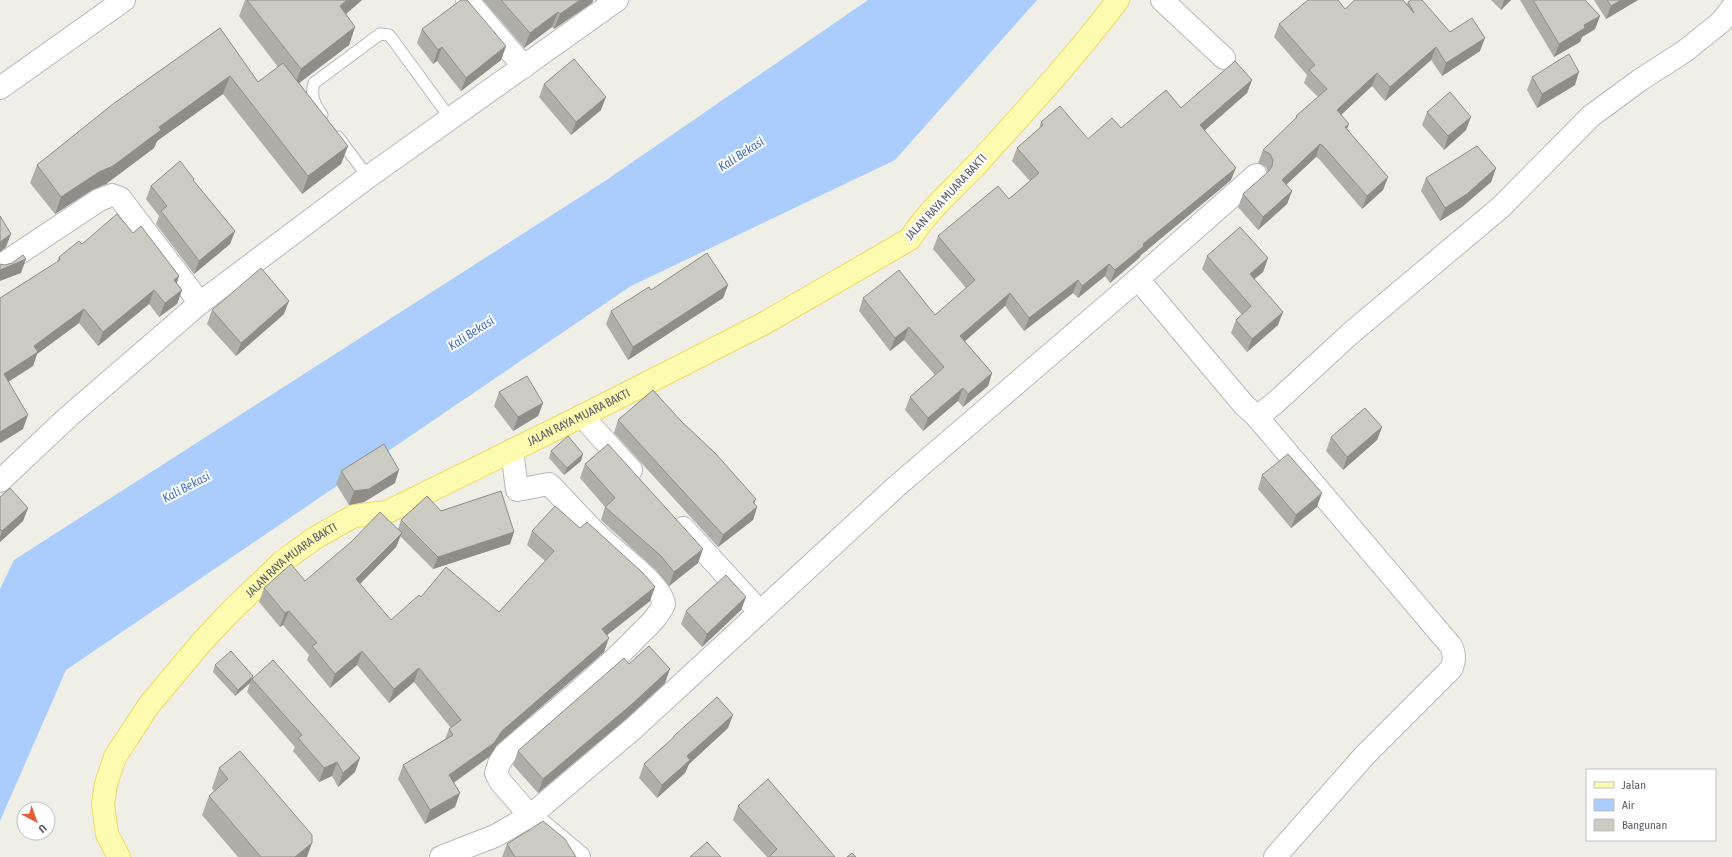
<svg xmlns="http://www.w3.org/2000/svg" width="1732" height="857" font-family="'Asap Condensed',sans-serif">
<rect width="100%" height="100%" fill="#f0efe7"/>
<polygon fill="#aacdfd" points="868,0 1037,0 895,160 631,286 66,670 0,821 0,589 14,560 605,181"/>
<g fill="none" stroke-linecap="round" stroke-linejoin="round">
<g stroke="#b7b8bd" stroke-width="13">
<g id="lane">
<path d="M322 115C315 105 310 96 314 83L380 34 389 35 393 40 450 118"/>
<polyline points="338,137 368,177"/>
</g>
</g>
<g stroke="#b7b8bd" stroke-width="24">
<g id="street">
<polyline points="467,0 524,67"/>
<polyline points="1162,0 1224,58"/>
<polyline points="0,88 124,0"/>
<polyline points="0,266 99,200 112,195 120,198 200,303"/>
<polyline points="1138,279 1244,405 1257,417 1275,403 1351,333 1501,207 1591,116 1640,80 1685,51 1721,22 1732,8"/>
<polyline points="582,416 631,470"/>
<path d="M1257 417 1451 646C1455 654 1455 661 1451 669L1365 755 1275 857"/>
<path d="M512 450 517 490 549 484C567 502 584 522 602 539 618 554 661 584 664 604 657 620 642 631 630 644 594 680 554 712 514 746L505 754 499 764 496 773 500 781 530 816 579 857"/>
<polyline points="0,481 68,417 200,303 368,177 617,0"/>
<polyline points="683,528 760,612"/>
<polyline points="441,857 495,836 530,816 634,728 898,485 1138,279 1256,175"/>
</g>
</g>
<g stroke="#eedb62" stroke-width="24">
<g id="primary">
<path id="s1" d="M119 857 107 834 103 804 106 784 115 757 149 705 201 643 229 613 283 561 315 538 354 516 387 512 582 416 763 324 910 239C928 210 956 187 979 162 1027 109 1075 57 1118 0"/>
</g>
</g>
<use href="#lane" stroke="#fff" stroke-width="11"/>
<use href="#street" stroke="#fff" stroke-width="22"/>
<use href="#primary" stroke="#fdfbaf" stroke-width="22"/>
</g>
<g fill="#afaea8">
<polygon points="245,0 362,0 346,14 355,27 349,45 299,83 348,146 341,164 302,194 223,94 157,141 154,148 106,184 92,190 55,214 30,183 37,165 220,28 258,82 278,67 239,16"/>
<polygon points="483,0 593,0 592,3 554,29 552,27 524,48"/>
<polygon points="1491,0 1511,0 1501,10"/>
<polygon points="1520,0 1585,0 1600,16 1595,29 1582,37 1580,42 1554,57"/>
<polygon points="1594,0 1638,0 1606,19"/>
<polygon points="1408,2 1450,32 1480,51 1442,76 1431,60 1385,101 1372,86 1341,115 1347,129 1388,177 1383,190 1362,209 1319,159 1316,157 1286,185 1292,191 1287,204 1258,230 1238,207 1243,194 1268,172 1266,167 1258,163 1263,150 1295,120 1296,116 1318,97 1304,83 1307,75 1274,37 1279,24 1345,9 1407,4"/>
<polygon points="422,29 506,46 501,60 461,91 437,61 433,64 417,43"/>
<polygon points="1532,77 1575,85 1537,108 1527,90"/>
<polygon points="1252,80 1247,93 1205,130 1231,180 1141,255 1139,258 1110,283 1105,276 1078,298 1073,293 1024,331 1005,306 965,341 992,373 988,386 963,407 958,401 923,431 905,410 910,397 935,375 904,340 890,351 859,311 863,298 935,315 966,288 933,249 938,236 1009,199 1030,181 1012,161 1017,148 1039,129 1041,122 1088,139 1181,108"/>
<polygon points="544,84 601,110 571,135 539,97"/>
<polygon points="1427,112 1466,130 1444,150 1422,125"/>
<polygon points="1496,168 1491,182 1462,207 1440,221 1421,191 1426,178"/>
<polygon points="193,180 235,231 230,244 194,274 156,224 159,216 146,199 151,186"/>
<polygon points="133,233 179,276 177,283 182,290 177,304 159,317 149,304 98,346 79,323 37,354 33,366 8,382 23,429 0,443 0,298 57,262 59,257 82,244"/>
<polygon points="1207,256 1268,258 1263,272 1254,279 1278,325 1247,352 1231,333 1236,320 1242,315 1202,269"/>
<polygon points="728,285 723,298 628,360 606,324 611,311 651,290"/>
<polygon points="212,310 284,314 236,356 207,324"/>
<polygon points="499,392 543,403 538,416 513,431 494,406"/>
<polygon points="618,420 681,421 757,507 753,520 718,547 614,433"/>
<polygon points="1382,427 1377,440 1343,470 1326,451 1331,437"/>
<polygon points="551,451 581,461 564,475 549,458"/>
<polygon points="585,464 698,563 669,586 656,570 601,520 605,507 580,478"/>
<polygon points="341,471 395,483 364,502 349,505 336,484"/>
<polygon points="1262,475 1317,507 1291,528 1258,489"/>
<polygon points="0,497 28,508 23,521 0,542"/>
<polygon points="441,511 514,532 510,544 433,569 400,536 396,547 360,584 391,620 421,597 499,612 545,561 527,545 532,531 650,601 607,635 604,652 594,661 497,745 489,757 454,783 455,807 425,824 398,779 403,765 445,739 449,729 451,728 414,682 389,703 357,665 330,688 307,660 309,655 283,625 280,627 259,602 264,588 305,581 398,529 401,520"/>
<polygon points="746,597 741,610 702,647 681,624 686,611"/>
<polygon points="629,664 665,683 626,719 538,793 513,765 518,751"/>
<polygon points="215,665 252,678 355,772 338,787 332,776 319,782 293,751 295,747 247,692 250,683 235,696 213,672"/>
<polygon points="728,728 689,764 685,773 657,798 639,778 644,764 673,739 674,736"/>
<polygon points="219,768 307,857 238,857 202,815 209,796 214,791 212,788"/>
<polygon points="738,806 835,857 767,857 733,820"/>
<polygon points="507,844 576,857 502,857"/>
</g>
<g fill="#8e8d88">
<polygon points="347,0 362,0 333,25 340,6"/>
<polygon points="580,0 593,0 592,3 554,29 560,14"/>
<polygon points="1504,0 1511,0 1501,10"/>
<polygon points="1621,0 1638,0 1606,19 1611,6"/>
<polygon points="558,12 552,27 524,48 530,33"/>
<polygon points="1600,16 1595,29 1582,37 1580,42 1554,57 1559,44 1584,25"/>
<polygon points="355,27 349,45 294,87 301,69"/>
<polygon points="1485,38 1480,51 1442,76 1446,63"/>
<polygon points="506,46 501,60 461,91 466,78"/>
<polygon points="442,47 437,61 433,64 438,50"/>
<polygon points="1436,47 1431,60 1385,101 1390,87"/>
<polygon points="1579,72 1575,85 1537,108 1542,94"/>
<polygon points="1377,73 1372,86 1332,123 1337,110"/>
<polygon points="230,76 223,94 157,141 154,148 106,184 92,190 55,214 61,197"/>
<polygon points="1252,80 1247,93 1196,138 1200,125"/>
<polygon points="606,97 601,110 571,135 576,122"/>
<polygon points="1471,117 1466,130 1444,150 1448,136"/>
<polygon points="1349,124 1344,137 1345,127"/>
<polygon points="1320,144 1316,157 1277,193 1282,180"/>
<polygon points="348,146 341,164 302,194 308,176"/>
<polygon points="1236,168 1231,180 1141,255 1139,258 1110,283 1115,270 1143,244"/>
<polygon points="1496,168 1491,182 1462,207 1440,221 1445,208"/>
<polygon points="1388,177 1383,190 1362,209 1367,196"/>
<polygon points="1292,191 1287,204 1258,230 1263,217"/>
<polygon points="235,231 230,244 194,274 199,261"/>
<polygon points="11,234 6,247 0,252 0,242"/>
<polygon points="1268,258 1263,272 1245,287 1250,274"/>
<polygon points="26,259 21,273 0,281 0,270"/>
<polygon points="1109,264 1105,276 1078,298 1082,286"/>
<polygon points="179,276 174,290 174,280"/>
<polygon points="1078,280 1073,293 1024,331 1029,318"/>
<polygon points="728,285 723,298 628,360 633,347"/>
<polygon points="154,290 149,304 98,346 103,332"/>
<polygon points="182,290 177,304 159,317 165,303"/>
<polygon points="1010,293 1005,306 956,349 960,336"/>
<polygon points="289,301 284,314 236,356 241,343"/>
<polygon points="84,309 79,323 37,354 33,366 0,387 4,374 34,346"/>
<polygon points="1283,312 1278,325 1247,352 1252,339"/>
<polygon points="909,327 904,340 890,351 895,338"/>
<polygon points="992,373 988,386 963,407 968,394"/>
<polygon points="963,388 958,401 923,431 928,418"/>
<polygon points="543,403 538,416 513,431 518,417"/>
<polygon points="28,415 23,429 0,443 0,432"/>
<polygon points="1382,427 1377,440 1343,470 1347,457"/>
<polygon points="583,454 581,461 564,475 567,468"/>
<polygon points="399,470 395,483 364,502 349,505 354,491"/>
<polygon points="1322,493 1317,507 1291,528 1296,515"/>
<polygon points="756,499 751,512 757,507 753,520 718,547 723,535"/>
<polygon points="28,508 23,521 0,542 0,537 2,531"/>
<polygon points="514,532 510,544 433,569 438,557"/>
<polygon points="402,533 396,547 351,593 356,579"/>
<polygon points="703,549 698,563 669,586 674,572"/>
<polygon points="655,587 650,601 597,643 602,629"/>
<polygon points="746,597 741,610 702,647 707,634"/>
<polygon points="289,611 283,625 280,627 285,613"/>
<polygon points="609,638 604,652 594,661 497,745 489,757 444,789 449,775"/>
<polygon points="362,651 357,665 330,688 335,674"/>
<polygon points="419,668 414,682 389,703 394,689"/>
<polygon points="670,669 665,683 626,719 538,793 543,779"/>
<polygon points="253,676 250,683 235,696 238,690"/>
<polygon points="733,715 728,728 689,764 685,773 657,798 662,785 687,756"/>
<polygon points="360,758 355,772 338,787 343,773"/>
<polygon points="337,762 332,776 319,782 324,768"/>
<polygon points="460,793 455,807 425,824 430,810"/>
<polygon points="312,843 307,857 295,857"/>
</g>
<g fill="#cbcac3" stroke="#8e8d88">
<polygon points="247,0 347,0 340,6 355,27 301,69"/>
<polygon points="461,0 467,0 506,46 466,78 442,47 438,50 422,29"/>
<polygon points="501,0 580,0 560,14 558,12 530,33"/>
<polygon points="1308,0 1338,0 1345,9 1355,0 1403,0 1414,13 1408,2 1411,0 1422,0 1450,32 1472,18 1485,38 1446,63 1436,47 1390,87 1377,73 1337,110 1349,124 1345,127 1388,177 1367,196 1323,146 1320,144 1282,180 1292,191 1263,217 1243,194 1269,171 1272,166 1273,160 1270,154 1263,150 1297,117 1296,116 1327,89 1309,70 1315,65 1279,24"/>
<polygon points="1533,0 1585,0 1600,16 1584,25 1585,28 1559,44"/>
<polygon points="1607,0 1621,0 1611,6"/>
<polygon points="220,28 258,82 283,63 348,146 308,176 230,76 159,127 161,130 113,166 99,172 61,197 37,165 113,104"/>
<polygon points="1569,54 1579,72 1542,94 1532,77"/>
<polygon points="574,59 606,97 576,122 544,84"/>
<polygon points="1235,61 1252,80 1200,125 1236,168 1143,244 1144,246 1115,270 1109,264 1082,286 1078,280 1029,318 1010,293 960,336 992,373 968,394 963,388 928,418 910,397 944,367 909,327 895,338 863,298 899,270 935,315 975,280 938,236 998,186 1009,199 1039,173 1017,148 1043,125 1041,122 1060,106 1088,139 1112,118 1121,128 1166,90 1181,108"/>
<polygon points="1450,92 1471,117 1448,136 1427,112"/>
<polygon points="1477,146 1496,168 1467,194 1445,208 1426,178"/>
<polygon points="180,161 194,179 193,180 235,231 199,261 161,211 167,206 151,186"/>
<polygon points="117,214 133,233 141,226 179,276 174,280 182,290 165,303 154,290 103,332 84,309 34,346 38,352 4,374 28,415 0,432 0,298 60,260 59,257 79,241 82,244"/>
<polygon points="0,216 11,234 0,242"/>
<polygon points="1240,227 1268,258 1250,274 1283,312 1252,339 1236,320 1251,306 1207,256"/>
<polygon points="707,253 728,285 633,347 611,311 649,287 651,290"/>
<polygon points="23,255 26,259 0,270 0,264 5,265 12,263"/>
<polygon points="261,268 289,301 241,343 212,310"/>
<polygon points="527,376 543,403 518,417 499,392"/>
<polygon points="653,390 681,421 716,454 756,499 753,502 757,507 723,535 618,420"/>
<polygon points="1365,408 1382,427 1347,457 1331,437"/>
<polygon points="568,436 583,454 567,468 551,451"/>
<polygon points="384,444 399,470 369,489 354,491 341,471"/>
<polygon points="608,444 703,549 674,572 661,556 605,507 615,498 585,464"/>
<polygon points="1288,454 1322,493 1296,515 1262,475"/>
<polygon points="10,488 28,508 2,531 0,529 0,497"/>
<polygon points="501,491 514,532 438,557 401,520 427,496 441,511"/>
<polygon points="555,506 580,528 587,522 643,573 655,587 602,629 609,638 599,647 502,731 494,743 449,775 460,793 430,810 403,765 453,735 449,729 461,720 419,668 394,689 362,651 335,674 312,646 317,643 289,611 285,613 264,588 291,564 305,581 351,542 380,512 402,533 356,579 391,620 419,595 421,597 446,567 499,612 554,551 532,531"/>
<polygon points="726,575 746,597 707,634 686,611"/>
<polygon points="649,646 670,669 631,705 543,779 518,751 520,749 624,658 629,664"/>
<polygon points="231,651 253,676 238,690 215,665"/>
<polygon points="273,660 360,758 343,773 337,762 324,768 298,738 302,735 252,679"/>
<polygon points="717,697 733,715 687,756 690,760 662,785 644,764 674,737 674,736"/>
<polygon points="240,751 312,835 312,843 295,857 261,857 209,796 228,779 219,768"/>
<polygon points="768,779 835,857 769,857 777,849 738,806"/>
<polygon points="543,821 565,839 576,857 515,857 507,844"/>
<polygon points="707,842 721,857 690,857"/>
<polygon points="852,853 856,857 847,857"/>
</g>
<g text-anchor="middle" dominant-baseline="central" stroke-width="4" stroke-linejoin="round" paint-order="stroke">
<g font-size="12" fill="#5e6167" stroke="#fff">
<text transform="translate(946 197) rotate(-47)">JALAN RAYA MUARA BAKTI</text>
<text stroke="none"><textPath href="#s1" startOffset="695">JALAN RAYA MUARA BAKTI</textPath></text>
<text stroke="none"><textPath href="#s1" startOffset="371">JALAN RAYA MUARA BAKTI</textPath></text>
</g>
<g font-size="13" font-style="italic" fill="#4c74c1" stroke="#fff">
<text transform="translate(741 154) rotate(-33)">Kali Bekasi</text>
<text transform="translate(471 333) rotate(-33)">Kali Bekasi</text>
<text transform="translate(186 487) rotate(-28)">Kali Bekasi</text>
</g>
</g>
<rect x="1586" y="769" width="130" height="72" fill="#ffffff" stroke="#bfc0c2"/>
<rect x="1594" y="782" width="20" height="6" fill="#fdfbaf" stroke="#bfc0c2"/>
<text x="1622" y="789" font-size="12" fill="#5e6167">Jalan</text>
<rect x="1594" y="799" width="20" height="12" fill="#aacdfd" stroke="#bfc0c2"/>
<text x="1622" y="809" font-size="12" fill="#5e6167">Air</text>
<rect x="1594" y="819" width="20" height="12" fill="#cbcac3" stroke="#bfc0c2"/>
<text x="1622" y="829" font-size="12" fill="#5e6167">Bangunan</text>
<g transform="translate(36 821) rotate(139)"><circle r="19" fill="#ffffff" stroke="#bfc0c2"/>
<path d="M0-3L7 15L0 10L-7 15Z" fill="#e55e38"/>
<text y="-6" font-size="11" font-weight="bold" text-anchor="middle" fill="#5e6167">U</text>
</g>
</svg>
